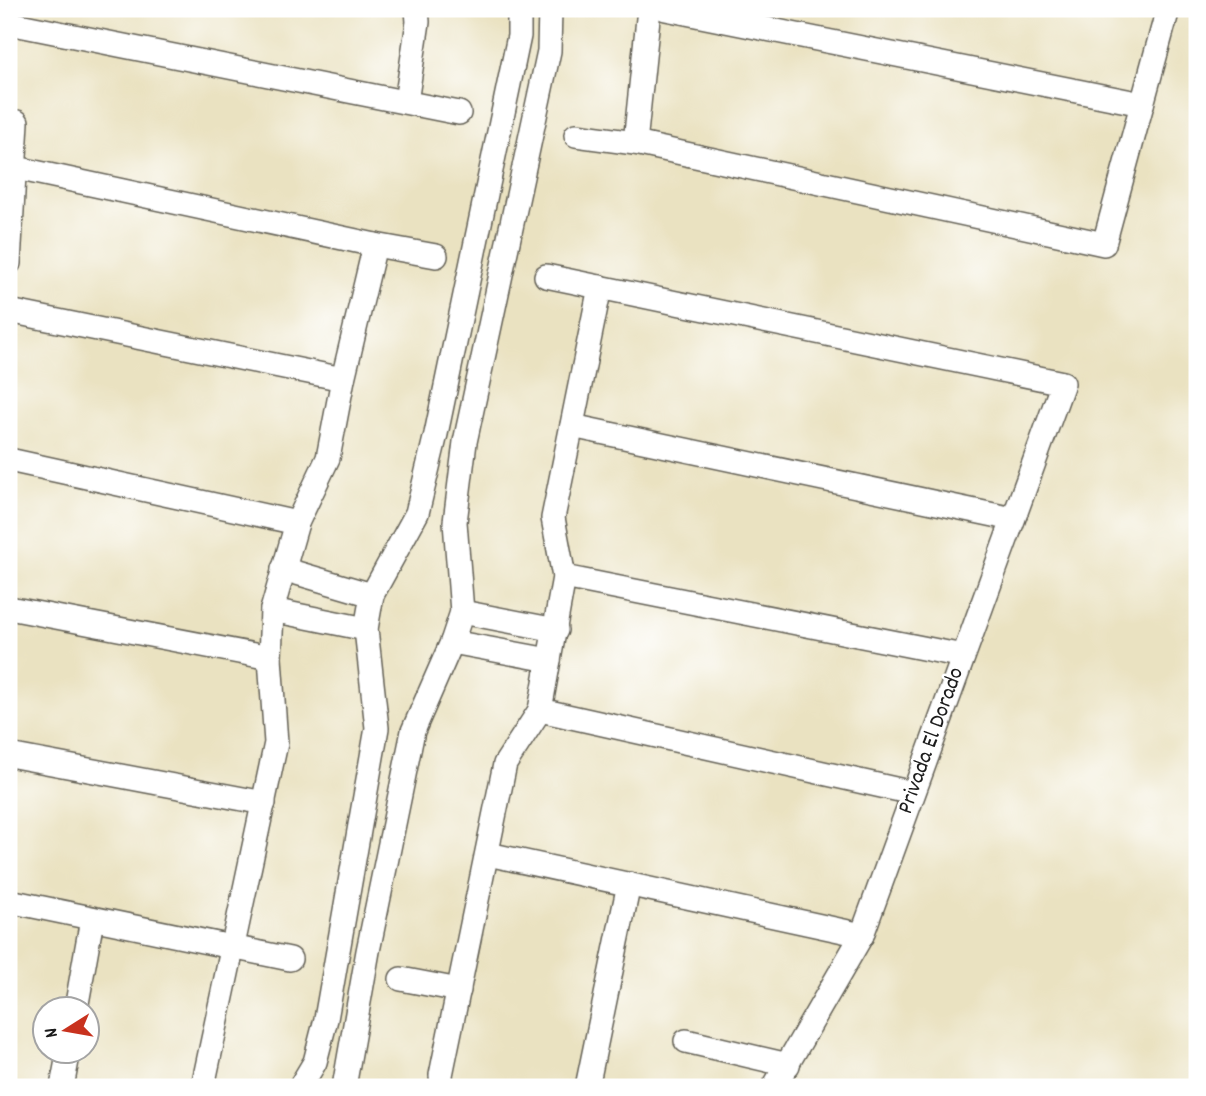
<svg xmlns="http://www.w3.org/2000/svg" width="1206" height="1096" font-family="Dekko,sans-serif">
<rect width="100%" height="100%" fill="#fff"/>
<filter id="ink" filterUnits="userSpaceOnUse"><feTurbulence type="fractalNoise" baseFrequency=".0143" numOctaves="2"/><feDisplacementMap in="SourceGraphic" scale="14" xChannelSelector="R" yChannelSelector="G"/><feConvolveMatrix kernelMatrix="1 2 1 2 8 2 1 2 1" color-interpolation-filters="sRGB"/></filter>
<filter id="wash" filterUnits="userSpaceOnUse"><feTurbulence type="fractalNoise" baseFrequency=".00686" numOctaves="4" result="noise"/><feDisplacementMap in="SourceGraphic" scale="28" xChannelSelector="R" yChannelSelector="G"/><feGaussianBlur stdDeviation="1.57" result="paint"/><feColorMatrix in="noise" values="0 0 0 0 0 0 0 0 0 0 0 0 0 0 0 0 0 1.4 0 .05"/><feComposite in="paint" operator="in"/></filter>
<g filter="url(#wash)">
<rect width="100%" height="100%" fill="#eae2c1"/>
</g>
<g filter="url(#ink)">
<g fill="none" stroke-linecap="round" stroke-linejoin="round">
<g stroke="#646156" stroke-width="26">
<g id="minor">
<polyline points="666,9 1142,104"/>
<polyline points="9,23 459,113"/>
<polyline points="406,102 418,22 417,9"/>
<polyline points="576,135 635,143 1104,244 1168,9"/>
<polyline points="635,143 649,9"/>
<polyline points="16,168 375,245 436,256"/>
<polyline points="9,263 17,122"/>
<polyline points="546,276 1063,383 862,935 774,1087"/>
<polyline points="9,311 343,379"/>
<polyline points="572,426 1013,519"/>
<polyline points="9,460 297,523"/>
<polyline points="283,569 372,595"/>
<polyline points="564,577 963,656"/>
<polyline points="9,608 270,658"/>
<polyline points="272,610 366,629"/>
<polyline points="462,612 556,630"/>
<polyline points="452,642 549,660"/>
<polyline points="540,710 913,793"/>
<polyline points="9,755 264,803"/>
<polyline points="488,854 862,935"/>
<polyline points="9,901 290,959"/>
<polyline points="401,979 459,990"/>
<polyline points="76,1009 92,919"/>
<polyline points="686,1041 788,1065"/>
<polyline points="203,1086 276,743 270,658 272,610 297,523 328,458 343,379 375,245"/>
<polyline points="62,1087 69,1050"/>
<polyline points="300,1087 315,1062 326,1019 377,728 366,629 372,595 417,513 436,434 519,36 519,9"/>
<polyline points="344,1087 368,951 413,731 452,642 462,612 455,522 465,442 549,51 550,9"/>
<polyline points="442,1087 441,1075 505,764 540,710 564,577 553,518 600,287"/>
<polyline points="587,1087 629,884"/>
</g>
</g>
<use href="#minor" stroke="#fff" stroke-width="23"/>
</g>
</g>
<g text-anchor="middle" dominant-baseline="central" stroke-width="5" stroke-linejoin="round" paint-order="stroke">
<g font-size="23" fill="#1c1c1c" stroke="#fff">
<text transform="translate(932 741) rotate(-70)">Privada El Dorado</text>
</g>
</g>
<rect width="1206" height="1096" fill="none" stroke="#fff" stroke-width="35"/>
<g transform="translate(66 1030) rotate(259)"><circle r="33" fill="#ffffff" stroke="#a4a4a4" stroke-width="2"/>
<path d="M0-5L12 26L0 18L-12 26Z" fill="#c8321e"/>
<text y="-10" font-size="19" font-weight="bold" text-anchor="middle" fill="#1c1c1c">N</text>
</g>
</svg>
